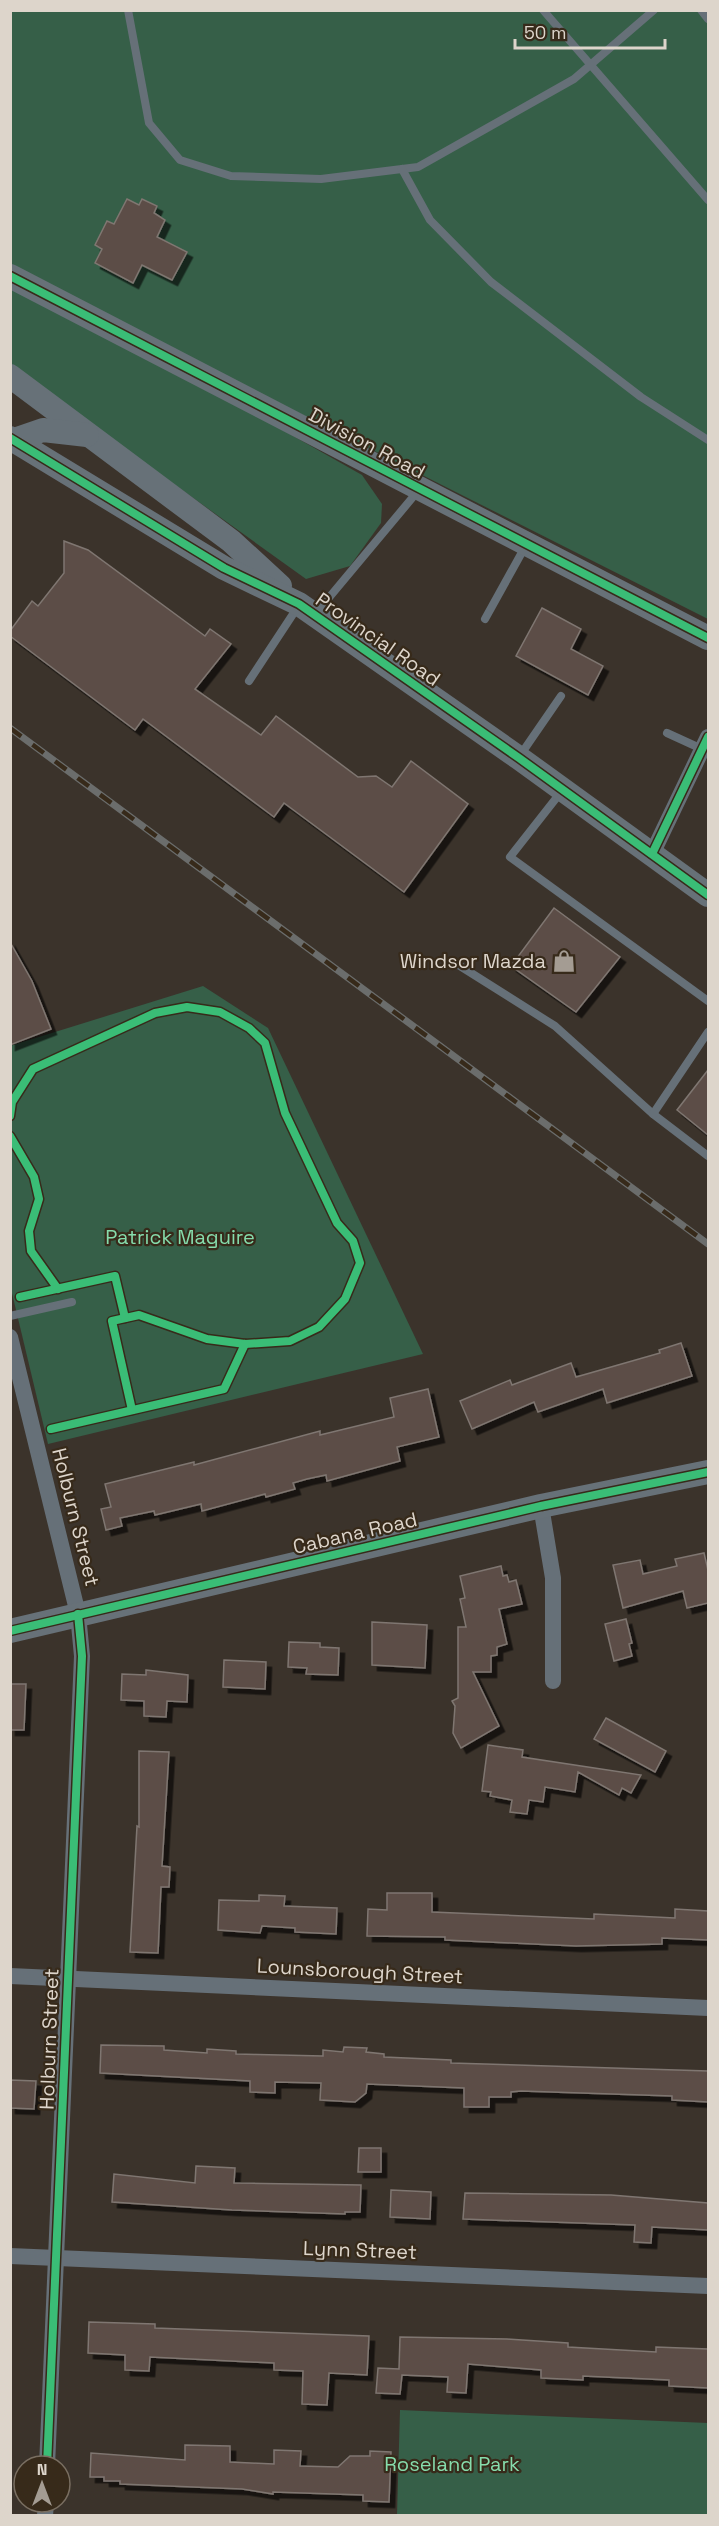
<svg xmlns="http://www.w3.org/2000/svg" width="719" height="2526" font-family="'Space Grotesk',sans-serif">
<defs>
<filter id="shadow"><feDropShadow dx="5.5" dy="5.5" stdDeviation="0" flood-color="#0009"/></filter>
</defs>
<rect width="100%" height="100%" fill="#3b332b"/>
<g fill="#365f48">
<polygon points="10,11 708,11 708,619 11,268"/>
<polygon points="11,286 212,390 362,475 382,504 381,523 350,566 306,579 11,367"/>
<polygon points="203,986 268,1028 423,1354 48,1444 11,1289 10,1046"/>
<polygon points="400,2410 708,2423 708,2515 397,2515"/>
</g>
<g fill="#5c4e47" stroke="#7f7671" stroke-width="1.5" filter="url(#shadow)">
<polygon points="127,199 139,205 142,199 157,206 154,213 165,220 157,237 187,252 172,280 142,265 133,283 95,263 102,249 95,245 107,221 114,224"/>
<polygon points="64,541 88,550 205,636 210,629 231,644 195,689 261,735 276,716 358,777 376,776 392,787 411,761 468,804 404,892 284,803 274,817 143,719 135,730 10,636 10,631 32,601 38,606 64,573"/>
<polygon points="542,608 581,629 571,649 603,666 588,695 516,656"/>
<polygon points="554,908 620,957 576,1012 511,966"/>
<polygon points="10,942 32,981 51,1029 10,1045"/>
<polygon points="708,1070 708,1135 677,1110"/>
<polygon points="681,1343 692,1376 607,1403 603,1389 538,1412 534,1402 472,1429 460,1401 510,1380 512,1385 571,1363 576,1377 660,1353 659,1350"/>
<polygon points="428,1389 439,1437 397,1447 400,1461 327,1481 326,1475 307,1479 293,1483 295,1489 266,1497 265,1494 202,1511 201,1504 155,1515 154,1511 120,1518 122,1526 106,1530 101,1509 111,1507 105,1484 194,1462 194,1465 320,1431 320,1435 394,1417 390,1398"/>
<polygon points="704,1553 708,1570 708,1603 687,1608 683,1591 623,1608 613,1565 640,1560 643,1574 677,1566 675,1559"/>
<polygon points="501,1566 503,1576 507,1575 509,1582 516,1580 522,1604 499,1609 507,1644 497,1647 497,1655 491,1656 491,1672 473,1672 499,1726 461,1748 453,1733 455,1706 452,1701 458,1698 458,1627 466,1627 460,1599 465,1598 460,1576"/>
<polygon points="626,1619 632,1643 629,1644 632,1656 614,1661 605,1624"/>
<polygon points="372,1622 427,1625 425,1668 372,1665"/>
<polygon points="289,1642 320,1643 320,1647 339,1648 338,1675 306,1674 307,1668 288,1667"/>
<polygon points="224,1660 266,1662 265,1689 223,1687"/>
<polygon points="146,1670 188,1675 187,1702 167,1701 166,1717 144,1716 144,1701 121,1700 122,1674 146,1675"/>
<polygon points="10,1684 26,1684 24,1730 10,1730"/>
<polygon points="606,1718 666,1751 655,1772 594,1739"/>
<polygon points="488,1745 523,1750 522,1757 641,1775 631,1793 622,1788 619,1795 578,1772 575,1792 545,1787 543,1802 529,1800 527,1814 510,1812 512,1800 490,1796 491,1792 482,1791"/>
<polygon points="139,1751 169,1752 162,1866 170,1867 169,1887 161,1887 158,1953 130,1952 137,1826 139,1827"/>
<polygon points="387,1893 432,1893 432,1912 594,1919 594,1914 675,1918 675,1909 708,1911 708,1940 662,1938 662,1944 576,1946 445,1940 445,1937 367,1936 368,1909 387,1910"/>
<polygon points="259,1895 285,1896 284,1906 337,1908 336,1934 295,1932 295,1928 262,1926 260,1933 218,1930 219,1900 259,1901"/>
<polygon points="101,2045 164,2046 164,2050 207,2053 207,2049 236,2051 236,2054 323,2056 323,2050 343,2052 344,2047 367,2048 366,2052 384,2054 384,2057 451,2060 451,2063 708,2071 708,2102 672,2100 672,2096 521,2091 511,2092 511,2097 489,2097 489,2107 464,2107 464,2088 367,2084 366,2093 355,2102 320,2100 321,2083 275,2082 275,2093 250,2092 250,2081 100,2073"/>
<polygon points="10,2080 36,2081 34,2109 10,2108"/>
<polygon points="359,2148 381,2148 381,2172 358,2172"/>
<polygon points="196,2166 235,2168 234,2183 361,2185 360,2212 345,2212 345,2214 232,2210 112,2202 114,2174 195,2183"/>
<polygon points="391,2190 431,2192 430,2219 390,2217"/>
<polygon points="465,2193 611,2195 708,2203 708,2230 652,2227 651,2243 634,2242 635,2225 463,2219"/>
<polygon points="89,2322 155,2324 155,2328 369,2336 367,2375 329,2373 327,2405 302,2404 303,2371 274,2370 274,2363 150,2357 149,2371 125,2370 125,2355 88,2353"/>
<polygon points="400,2337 507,2339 568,2343 568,2347 656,2352 656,2347 708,2349 708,2388 669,2386 669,2380 583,2376 583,2380 541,2378 541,2370 468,2364 466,2393 447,2392 448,2377 402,2375 400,2394 376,2393 378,2368 399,2369"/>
<polygon points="185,2445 230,2446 230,2462 274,2464 274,2450 301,2451 300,2466 338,2467 350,2456 370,2456 370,2451 391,2452 389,2502 363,2501 363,2495 273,2492 273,2494 242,2489 120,2484 120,2481 104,2481 104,2477 90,2477 91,2453 185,2460"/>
</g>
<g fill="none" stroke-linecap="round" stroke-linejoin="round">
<g stroke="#667078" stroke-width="8">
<polyline points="128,10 149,123 180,160 231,176 321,179 418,167 574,79 654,10"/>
<polyline points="543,10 708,200"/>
<polyline points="701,10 708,19"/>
<polyline points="402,169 430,220 491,282 641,397 708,440"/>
<polyline points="317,612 418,491"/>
<polyline points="485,619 526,545"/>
<polyline points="249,681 299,605"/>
<polyline points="667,733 702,749"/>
<polyline points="519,757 561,696"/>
<polyline points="561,792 510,857 708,1001"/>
<polyline points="460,966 555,1026 653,1114 708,1156"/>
<polyline points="653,1114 708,1032"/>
<polyline points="10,1316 72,1302"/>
</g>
<g stroke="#667078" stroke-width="16">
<polyline points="652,854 708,737"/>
<polyline points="10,1337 78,1614 82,1656 47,2466"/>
<polyline points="541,1506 553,1578 553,1681"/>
<polyline points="10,1976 708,2008"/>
<polyline points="10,2256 708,2286"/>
<polyline points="45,2516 46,2502"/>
</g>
<g stroke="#677178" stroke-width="24">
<polyline points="10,276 708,638"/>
<polyline points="10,376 231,541 280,586"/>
<polyline points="10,438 224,568 299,604 519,758 708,895"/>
<polyline points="14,440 43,430 87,435"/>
<polyline points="10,1631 541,1506 708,1472"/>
</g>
<g stroke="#6b6d6c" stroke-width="7">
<polyline id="rail" points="10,728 708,1244"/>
</g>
<use href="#rail" stroke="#372a1a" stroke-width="4.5" stroke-dasharray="14" stroke-linecap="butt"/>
<g stroke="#372a1a" stroke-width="11">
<g id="cycleway">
<polyline points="10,276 708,638"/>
<polyline points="10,438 224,568 299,604 519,758 708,895"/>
<polyline points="652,854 708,737"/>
<polyline points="10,1116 12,1102 33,1069 155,1013 187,1007 220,1012 249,1028 265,1043 285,1113 337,1223 353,1241 360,1263 345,1299 319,1327 290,1341 245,1344 207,1339 139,1315 112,1321 132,1410"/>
<polyline points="10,1136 34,1177 39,1199 29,1231 31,1251 58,1289"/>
<polyline points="20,1297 115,1276 125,1318"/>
<polyline points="51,1429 224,1389 245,1344"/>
<polyline points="10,1631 541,1506 708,1472"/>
<polyline points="47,2466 82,1656 78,1614"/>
</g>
</g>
<use href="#cycleway" stroke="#3abd76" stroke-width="8"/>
</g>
<defs>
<g id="shop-bare" transform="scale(1.8)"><path d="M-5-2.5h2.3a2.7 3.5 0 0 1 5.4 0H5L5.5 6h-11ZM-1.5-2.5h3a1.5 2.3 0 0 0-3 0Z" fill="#a49c93" stroke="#372a1a" stroke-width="2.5" paint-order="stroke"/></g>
</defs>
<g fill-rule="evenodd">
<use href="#shop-bare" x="564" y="961"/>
</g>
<g text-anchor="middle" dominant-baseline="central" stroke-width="4.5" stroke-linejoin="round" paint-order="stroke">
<g font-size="20" fill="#ddd5cb" stroke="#372a1a">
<text transform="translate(367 443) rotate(28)">Division Road</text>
<text transform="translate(378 639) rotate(35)">Provincial Road</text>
<text transform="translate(76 1517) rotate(76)">Holburn Street</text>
<text transform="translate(355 1533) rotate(-13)">Cabana Road</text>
<text transform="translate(360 1971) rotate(3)">Lounsborough Street</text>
<text transform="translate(49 2039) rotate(-88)">Holburn Street</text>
<text transform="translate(360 2250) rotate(2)">Lynn Street</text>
</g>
<g font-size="20" fill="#ddd5cb" stroke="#372a1a" text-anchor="end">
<text x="546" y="961">Windsor Mazda</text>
</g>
<g font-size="20" fill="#86dcac" stroke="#372a1a">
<text x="180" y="1237">Patrick Maguire</text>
<text x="452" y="2464">Roseland Park</text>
</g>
</g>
<rect width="719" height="2526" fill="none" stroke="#ddd5cb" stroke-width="24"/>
<g transform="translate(42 2484)"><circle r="28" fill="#372a1a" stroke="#796e61" stroke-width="1.5"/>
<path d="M0-4.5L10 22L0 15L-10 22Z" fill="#a49c93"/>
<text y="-9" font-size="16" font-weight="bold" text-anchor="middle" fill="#ddd5cb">N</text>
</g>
<path d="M515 39v9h150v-9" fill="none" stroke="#ddd5cb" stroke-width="3"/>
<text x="524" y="39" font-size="18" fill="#ddd5cb" stroke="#372a1a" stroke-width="4.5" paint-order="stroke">50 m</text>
</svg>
